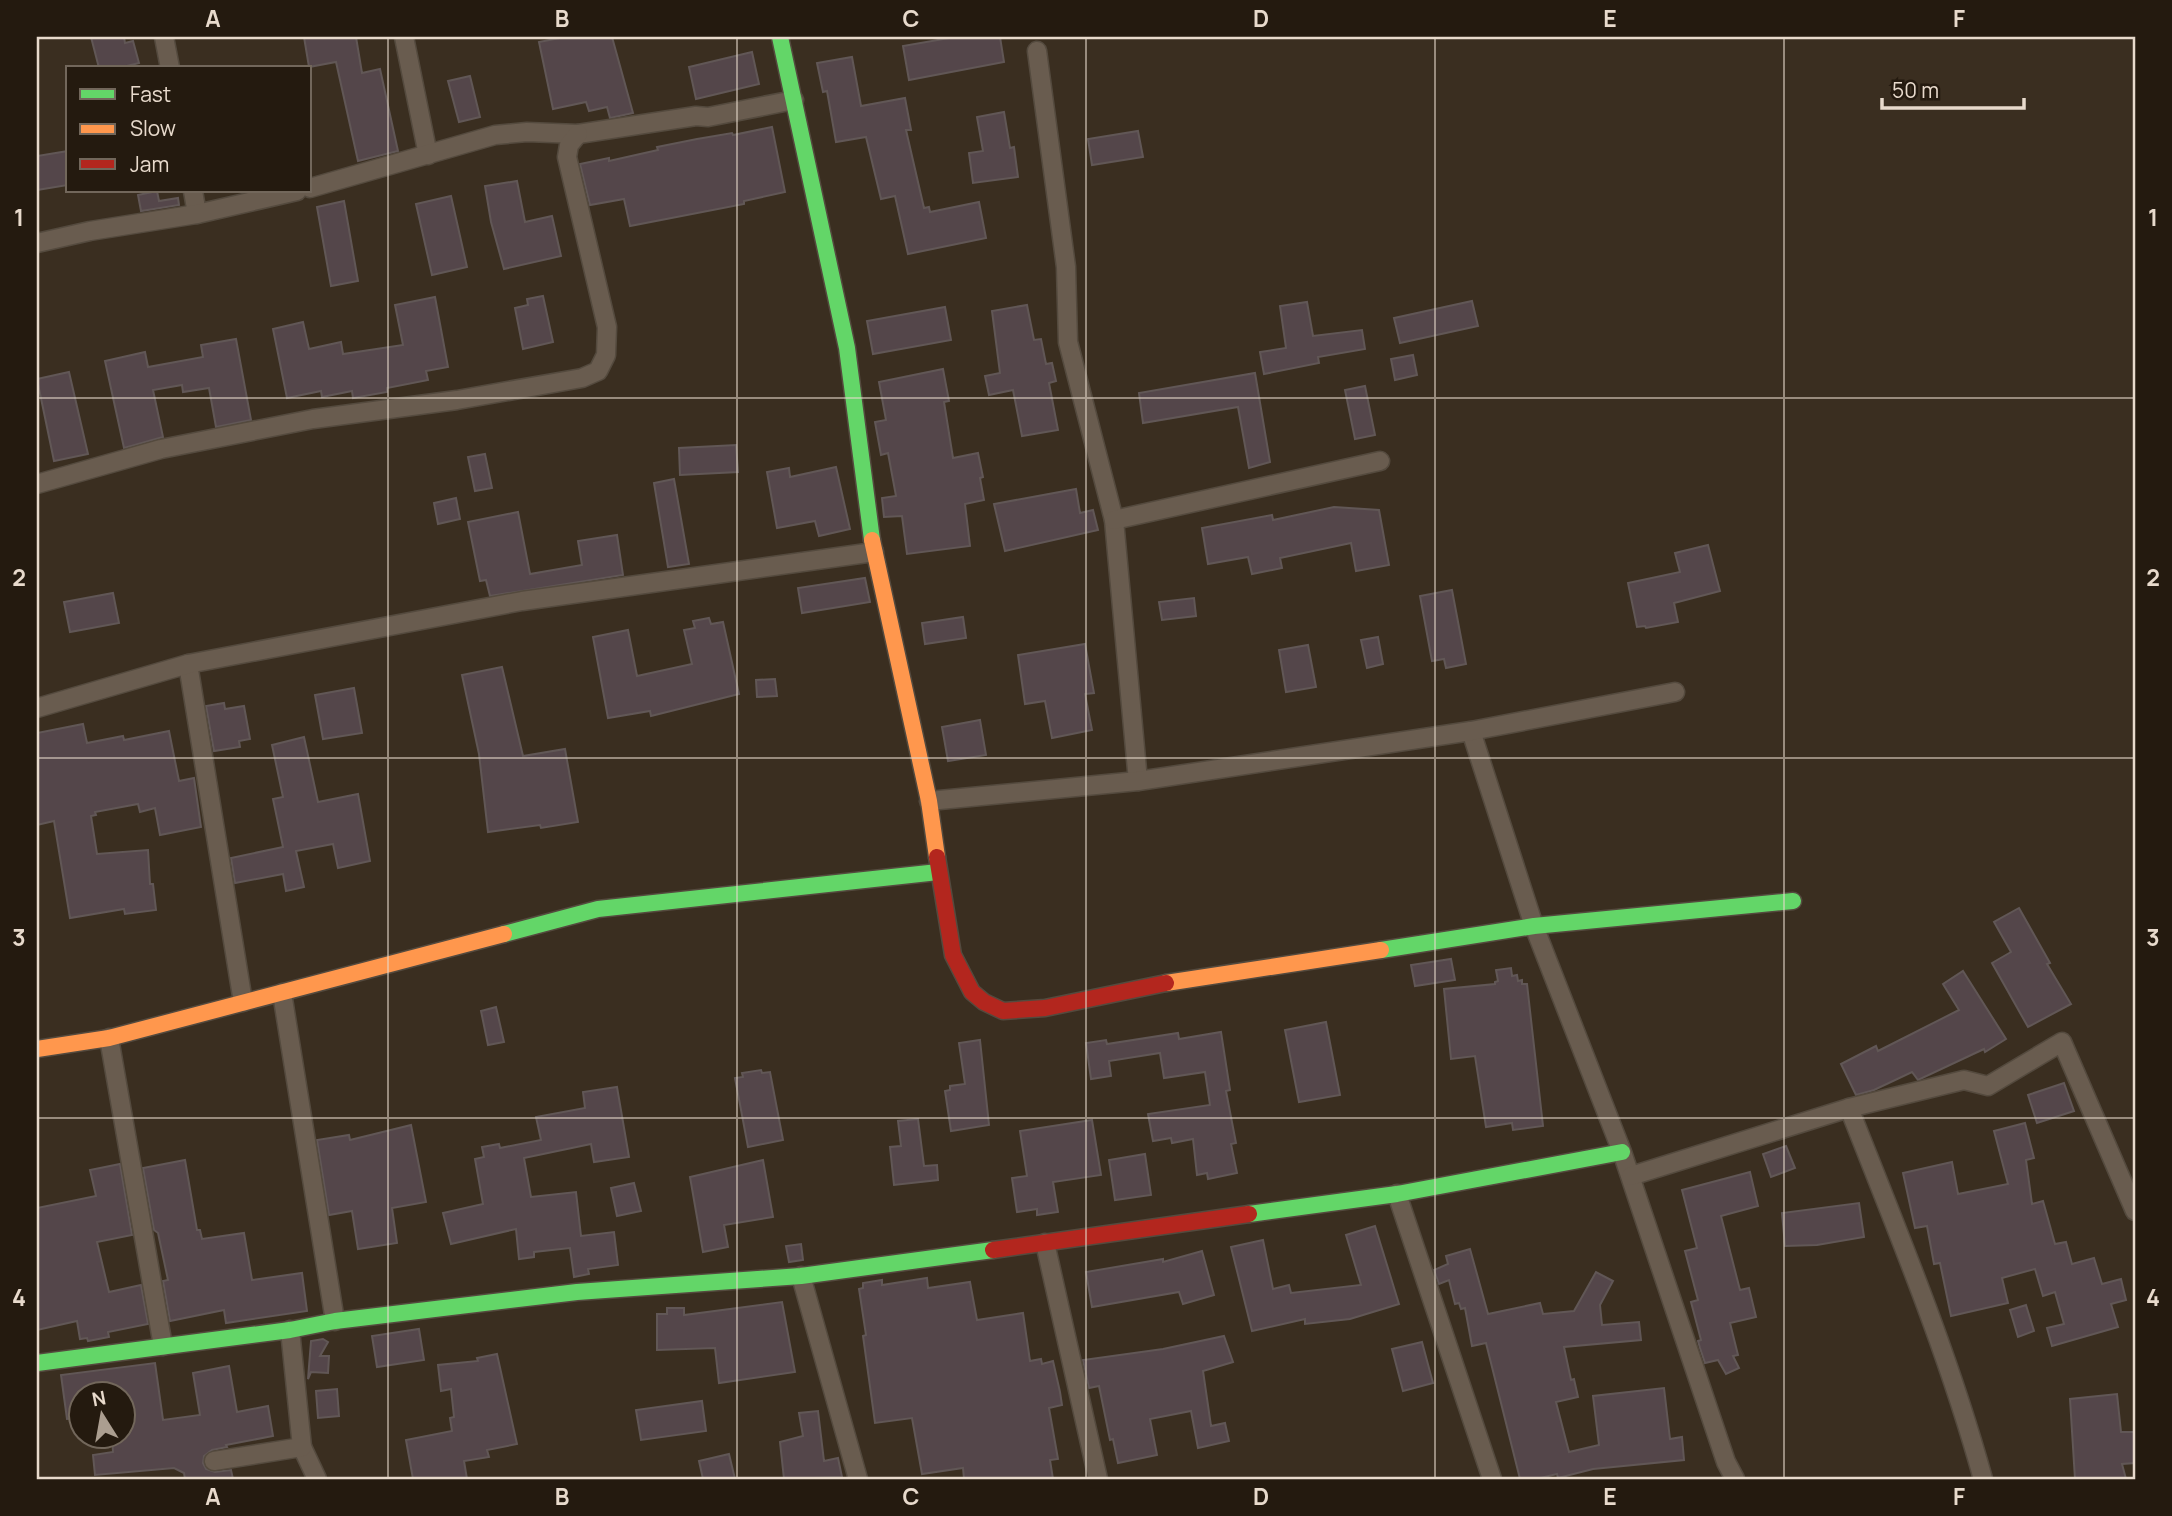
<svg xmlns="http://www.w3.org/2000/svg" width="2172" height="1516" font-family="Manrope,sans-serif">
<rect width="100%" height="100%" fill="#3a2e20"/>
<g fill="#54464a" stroke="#615756" stroke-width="2">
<polygon points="91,37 124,37 125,43 133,41 139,63 119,68 99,68"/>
<polygon points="304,37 356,37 362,73 380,69 398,151 358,161 336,62 309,67"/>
<polygon points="565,37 612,37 633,113 610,118 607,107 589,111 586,102 553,109 539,42"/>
<polygon points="955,37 1000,37 1004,62 909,80 903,46"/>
<polygon points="752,52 759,84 696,99 689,67"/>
<polygon points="852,57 861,106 905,98 911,130 906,130 924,208 929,207 930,212 979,202 986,238 908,254 895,196 881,199 866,137 836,142 827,91 823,92 817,63"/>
<polygon points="470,76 480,117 459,122 448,81"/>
<polygon points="1004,112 1010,148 1014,147 1018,177 973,183 969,153 983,151 977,117"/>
<polygon points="772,127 785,192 744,201 744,204 630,226 624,199 590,205 580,164 609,158 609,161 658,150 657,147 697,139 732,133 733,135"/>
<polygon points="1138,131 1143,157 1092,165 1088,139"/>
<polygon points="68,151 68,185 37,190 37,156"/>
<polygon points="517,181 525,222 552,216 561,256 504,269 491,222 485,186"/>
<polygon points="157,191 159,201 178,198 179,205 141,211 138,195"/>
<polygon points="451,196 467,267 432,275 416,204"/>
<polygon points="344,201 358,281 331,286 317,207"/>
<polygon points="543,296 553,342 523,349 515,308 528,305 527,299"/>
<polygon points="435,297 448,367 426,371 428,380 387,388 387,392 353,398 352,391 322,397 321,391 287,398 273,329 303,322 309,349 341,342 343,354 403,345 395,305"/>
<polygon points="1472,301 1478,326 1400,343 1394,318"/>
<polygon points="1307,302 1313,336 1362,330 1365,349 1318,357 1319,363 1264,374 1260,352 1286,348 1280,306"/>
<polygon points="1027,305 1034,340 1041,339 1046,364 1052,363 1056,381 1049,383 1058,430 1022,436 1013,390 989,395 985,376 1000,373 992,311"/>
<polygon points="945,307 951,340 873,354 867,321"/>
<polygon points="236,339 251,420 216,427 209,388 183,392 182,385 153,390 163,437 124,448 105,361 145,352 148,367 203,357 201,345"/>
<polygon points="1413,355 1417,375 1395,380 1391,359"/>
<polygon points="943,369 949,401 944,402 953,458 978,453 983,477 980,478 984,500 965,504 970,546 907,554 902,516 884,517 882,498 896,496 888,453 881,455 875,422 886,420 879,382"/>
<polygon points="69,372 88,454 54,461 37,379"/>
<polygon points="1255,373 1270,462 1249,468 1238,407 1143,423 1139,393"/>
<polygon points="1365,386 1375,435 1355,439 1345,390"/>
<polygon points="736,445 738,472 680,475 679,448"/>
<polygon points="485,454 492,488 475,491 468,457"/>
<polygon points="836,467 850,529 819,536 815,521 777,528 767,472 789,468 790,477"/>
<polygon points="674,479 689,564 668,567 654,483"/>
<polygon points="1076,489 1080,513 1093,510 1098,530 1005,551 994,504"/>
<polygon points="456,498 460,519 438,524 434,503"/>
<polygon points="1334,507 1379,510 1389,565 1356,571 1351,543 1280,558 1282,568 1252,574 1248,557 1208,564 1202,528 1272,515 1273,520"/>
<polygon points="518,512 530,574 582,565 578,541 617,535 623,575 490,596 486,580 480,581 468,522"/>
<polygon points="1708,545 1720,591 1674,603 1678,622 1646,628 1645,626 1637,627 1628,583 1680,572 1675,553"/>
<polygon points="865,578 870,602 802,613 798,588"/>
<polygon points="1452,590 1466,664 1446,668 1444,659 1432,661 1420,596"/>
<polygon points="113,593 119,623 70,632 64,602"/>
<polygon points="1194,598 1196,616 1162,620 1159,602"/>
<polygon points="963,617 966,638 925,644 922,623"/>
<polygon points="709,618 711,624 723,622 739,694 651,716 650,711 608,718 593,637 628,630 637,676 692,664 684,630 695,628 693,621"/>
<polygon points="1378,637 1383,664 1367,668 1361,640"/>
<polygon points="1085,644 1094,693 1085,694 1092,730 1052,738 1045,701 1025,704 1018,655"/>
<polygon points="1308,645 1316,687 1286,692 1279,650"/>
<polygon points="502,667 523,756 565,749 578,822 541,828 540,825 488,832 479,754 462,675"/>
<polygon points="775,679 777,696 757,697 756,680"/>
<polygon points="354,688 362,733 323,739 315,695"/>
<polygon points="224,703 225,709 244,706 250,739 239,741 240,747 214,751 206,706"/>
<polygon points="980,720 986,755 948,761 942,727"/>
<polygon points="83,724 87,743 123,736 124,740 169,731 179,781 194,778 201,827 160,835 155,808 140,812 138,804 95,812 96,815 91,816 97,854 148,850 150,884 153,884 156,910 125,914 124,909 70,918 54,821 37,825 37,733"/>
<polygon points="304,737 318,802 358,794 370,861 338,868 333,844 296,851 304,887 286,891 283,874 235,883 231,858 283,847 273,799 283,797 272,745"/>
<polygon points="2019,908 2050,963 2047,964 2071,1004 2028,1027 1992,963 2011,952 1994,922"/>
<polygon points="1451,959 1455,980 1415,986 1411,965"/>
<polygon points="1511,968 1512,976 1517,975 1518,981 1522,980 1522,984 1527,984 1543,1126 1513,1130 1512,1123 1486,1127 1475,1056 1451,1059 1444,989 1495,984 1495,982 1498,981 1496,970"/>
<polygon points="1963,971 2006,1039 1985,1052 1984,1049 1918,1080 1912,1072 1874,1090 1856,1095 1841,1064 1876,1046 1878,1051 1959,1010 1943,984"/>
<polygon points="496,1007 504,1042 488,1045 481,1011"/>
<polygon points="1326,1022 1340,1095 1299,1102 1285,1030"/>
<polygon points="1221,1032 1230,1090 1226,1091 1236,1143 1231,1144 1237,1173 1208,1179 1207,1173 1197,1175 1193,1139 1172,1143 1171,1138 1153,1141 1148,1114 1210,1105 1205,1072 1164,1078 1160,1053 1109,1061 1111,1076 1091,1079 1086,1043 1106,1040 1107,1044 1178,1033 1179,1039"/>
<polygon points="980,1040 989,1125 951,1131 945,1091 950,1090 950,1086 965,1084 959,1043"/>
<polygon points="761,1070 762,1073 770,1072 783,1140 748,1147 735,1078 743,1077 742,1073"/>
<polygon points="2064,1083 2074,1111 2037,1123 2028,1095"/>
<polygon points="617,1087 629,1157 594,1162 591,1144 524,1158 531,1197 576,1192 581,1236 614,1232 618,1265 588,1269 589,1274 574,1277 570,1248 534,1252 534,1257 519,1259 516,1229 451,1244 443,1213 483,1204 475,1159 484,1157 482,1147 499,1144 500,1148 541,1140 536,1117 585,1108 583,1092"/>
<polygon points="918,1119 924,1166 937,1165 938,1180 894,1185 890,1147 901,1146 898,1121"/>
<polygon points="1092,1120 1101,1175 1053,1182 1058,1212 1037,1215 1037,1209 1017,1212 1012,1178 1027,1176 1020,1131"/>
<polygon points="2025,1123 2034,1158 2026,1160 2032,1204 2043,1201 2055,1244 2066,1242 2072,1264 2094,1258 2102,1284 2121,1279 2126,1300 2111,1304 2118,1327 2052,1346 2047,1328 2064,1324 2055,1292 2043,1296 2035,1269 2002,1278 2008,1303 1951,1316 1940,1263 1934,1264 1927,1226 1915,1228 1903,1173 1952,1162 1958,1194 2008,1184 1994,1131"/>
<polygon points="411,1125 426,1202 392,1208 397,1243 358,1249 352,1211 329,1215 317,1140 349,1135 350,1140"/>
<polygon points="1786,1146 1795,1168 1771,1177 1763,1154"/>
<polygon points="1145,1154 1151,1195 1115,1200 1109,1160"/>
<polygon points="185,1160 197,1230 200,1230 202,1239 244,1233 252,1280 302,1273 307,1311 226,1323 224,1310 170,1321 163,1281 168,1280 158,1233 154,1230 143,1168"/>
<polygon points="763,1160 773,1217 724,1225 728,1247 703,1252 690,1177"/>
<polygon points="120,1164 132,1235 97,1242 109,1292 141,1285 148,1324 108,1332 109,1337 88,1341 87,1338 80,1339 77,1321 37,1330 37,1208 96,1196 90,1170"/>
<polygon points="1750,1172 1758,1206 1721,1216 1740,1290 1749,1288 1756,1317 1730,1323 1738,1355 1733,1356 1739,1368 1726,1374 1718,1360 1705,1363 1700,1348 1698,1341 1701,1340 1691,1302 1698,1300 1685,1251 1697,1248 1682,1190"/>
<polygon points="634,1183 641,1211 617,1216 611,1188"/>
<polygon points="1859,1203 1864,1237 1817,1245 1785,1246 1782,1213"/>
<polygon points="1375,1226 1399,1304 1350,1319 1305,1324 1305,1319 1252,1331 1231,1247 1263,1240 1273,1289 1289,1285 1291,1293 1361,1285 1346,1235"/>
<polygon points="801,1244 803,1260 789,1262 786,1246"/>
<polygon points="1470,1249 1488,1314 1540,1303 1543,1314 1574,1311 1596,1272 1613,1281 1600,1305 1602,1325 1639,1322 1641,1340 1564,1347 1571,1380 1574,1379 1578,1397 1556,1402 1569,1452 1599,1445 1593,1396 1664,1388 1670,1439 1682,1437 1684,1460 1593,1469 1558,1478 1557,1474 1536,1479 1520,1479 1486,1343 1472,1346 1465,1308 1461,1309 1459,1303 1455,1304 1449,1280 1439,1284 1434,1270 1448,1264 1446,1256"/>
<polygon points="1202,1251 1214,1295 1183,1304 1179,1292 1092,1307 1086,1272 1163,1259 1163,1262"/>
<polygon points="927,1278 928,1288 970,1282 977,1320 1023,1313 1030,1361 1041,1359 1042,1364 1053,1361 1060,1392 1062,1405 1049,1408 1058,1459 1050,1460 1053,1479 964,1479 963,1468 922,1474 912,1418 875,1423 863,1336 866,1335 859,1289 863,1288 863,1283 882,1280 882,1285"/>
<polygon points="782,1302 795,1372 719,1383 715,1348 657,1350 657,1314 667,1314 667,1308 684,1308 684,1315"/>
<polygon points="2026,1305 2034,1331 2018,1337 2010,1310"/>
<polygon points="419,1329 424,1360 377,1367 372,1336"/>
<polygon points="1224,1336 1233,1362 1203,1371 1211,1426 1225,1423 1229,1441 1198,1448 1191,1411 1150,1419 1157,1455 1118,1463 1113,1439 1110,1440 1099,1386 1089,1388 1083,1360 1163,1349"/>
<polygon points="323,1339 328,1342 320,1356 329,1356 328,1373 311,1372 308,1379 311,1341"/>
<polygon points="1422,1342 1433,1383 1403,1391 1392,1349"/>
<polygon points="497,1354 517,1444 487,1450 489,1457 464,1461 467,1479 413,1479 406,1440 452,1431 450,1418 454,1417 451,1389 441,1391 438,1365 478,1361 477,1358"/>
<polygon points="155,1363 163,1420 200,1415 193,1373 229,1366 237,1412 268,1406 273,1436 226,1445 227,1447 212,1450 204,1456 203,1463 206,1469 215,1472 231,1470 233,1479 185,1479 184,1473 174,1468 95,1475 93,1455 113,1452 112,1436 122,1436 122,1394 80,1394 80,1418 67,1419 61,1375"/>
<polygon points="337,1389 339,1416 318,1418 316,1391"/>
<polygon points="2117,1394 2121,1432 2135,1432 2135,1463 2122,1464 2126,1479 2075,1479 2070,1399"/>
<polygon points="702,1401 706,1431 641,1440 636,1410"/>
<polygon points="818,1411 824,1461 838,1458 842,1477 784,1479 780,1442 803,1436 799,1413"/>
<polygon points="729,1454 735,1479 703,1479 699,1461"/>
</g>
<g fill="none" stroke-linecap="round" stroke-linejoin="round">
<g stroke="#544a3e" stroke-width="21">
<g id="street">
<polyline points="164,37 170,68"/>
<polyline points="404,37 428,155"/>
<polyline points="1037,51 1066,267 1068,342 1114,520 1138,781"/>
<polyline points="310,188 495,135 527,132 578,134 696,116 708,117 794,100"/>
<polyline points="193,191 197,214"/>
<polyline points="37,243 90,231 197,214 297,191"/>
<polyline points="37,484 161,449 313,419 457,400 582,378 598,371 606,355 607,327 567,157 569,145 578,134"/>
<polyline points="1114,520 1380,461"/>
<polyline points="188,664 243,1002"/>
<polyline points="37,708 188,664 522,601 874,552"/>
<polyline points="1471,731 1534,926 1622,1152 1726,1462 1735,1479"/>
<polyline points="929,801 1138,781 1471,731 1675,692"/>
<polyline points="282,993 335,1321"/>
<polyline points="109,1038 163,1346"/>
<path d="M1849 1108C1897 1230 1948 1352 1983 1479"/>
<polyline points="1631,1176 1849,1108 1964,1080 1988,1086 2062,1042 2135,1211"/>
<polyline points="1397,1194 1492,1479"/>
<polyline points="1045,1243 1098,1479"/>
<polyline points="801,1276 858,1479"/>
<polyline points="302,1447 317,1479"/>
<polyline points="214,1461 302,1447 290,1330"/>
</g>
</g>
<g stroke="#544a3e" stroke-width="19">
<g id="fast">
<polyline points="780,37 847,348 872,540"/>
<polyline points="504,934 598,909 938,872"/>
<polyline points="1381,950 1534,926 1793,901"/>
<polyline points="1249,1214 1397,1194 1622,1152"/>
<polyline points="37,1363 290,1330 335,1321 577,1292 801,1276 993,1250"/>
</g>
</g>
<g stroke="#544a3e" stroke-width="19">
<g id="slow">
<polyline points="872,540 929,801 937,857"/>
<polyline points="1166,983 1381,950"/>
<polyline points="37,1049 109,1038 504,934"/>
</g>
</g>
<g stroke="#544a3e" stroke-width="19">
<g id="jam">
<polyline points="937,857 953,955 972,992 984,1002 1003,1011 1045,1008 1166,983"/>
<polyline points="993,1250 1249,1214"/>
</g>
</g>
<use href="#street" stroke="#695c4f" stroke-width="18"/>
<use href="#fast" stroke="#63d668" stroke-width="16"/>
<use href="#slow" stroke="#ff974d" stroke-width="16"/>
<use href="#jam" stroke="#b3261e" stroke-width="16"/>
</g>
<path fill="none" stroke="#e8dacc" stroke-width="2" stroke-opacity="0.55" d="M388 37V1479M737 37V1479M1086 37V1479M1435 37V1479M1784 37V1479M37 398H2135M37 758H2135M37 1118H2135"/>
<rect width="2172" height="1516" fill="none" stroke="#241a0f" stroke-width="77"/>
<rect x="66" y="66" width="245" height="126" fill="#241a0f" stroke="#72675b" stroke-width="2"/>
<rect x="80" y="89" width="35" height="10" fill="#63d668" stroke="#72675b" stroke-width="2"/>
<text x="130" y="102" font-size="21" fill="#e8dacc">Fast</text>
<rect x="80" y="124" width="35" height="10" fill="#ff974d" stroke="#72675b" stroke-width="2"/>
<text x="130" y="136" font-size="21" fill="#e8dacc">Slow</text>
<rect x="80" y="159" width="35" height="10" fill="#b3261e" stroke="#72675b" stroke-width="2"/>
<text x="130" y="172" font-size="21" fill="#e8dacc">Jam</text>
<g transform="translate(102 1415) rotate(349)"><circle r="33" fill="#241a0f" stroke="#72675b" stroke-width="2"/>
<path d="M0-5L12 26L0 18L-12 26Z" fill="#ab9e90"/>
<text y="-10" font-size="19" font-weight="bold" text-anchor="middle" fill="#e8dacc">N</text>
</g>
<path d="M1882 98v10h142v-10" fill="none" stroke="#e8dacc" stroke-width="3.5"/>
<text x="1892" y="98" font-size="21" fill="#e8dacc" stroke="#241a0f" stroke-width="5" paint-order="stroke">50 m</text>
<rect x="38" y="38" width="2096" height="1440" fill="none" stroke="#e8dacc" stroke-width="2.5"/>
<g font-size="23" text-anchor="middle" font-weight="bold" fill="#e8dacc">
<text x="213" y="27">A</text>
<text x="562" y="27">B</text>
<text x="911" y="27">C</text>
<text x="1261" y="27">D</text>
<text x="1610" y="27">E</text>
<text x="1959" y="27">F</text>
<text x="19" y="226">1</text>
<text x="2153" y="226">1</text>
<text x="19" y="586">2</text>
<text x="2153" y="586">2</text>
<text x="19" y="946">3</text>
<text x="2153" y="946">3</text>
<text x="19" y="1306">4</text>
<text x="2153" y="1306">4</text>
<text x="213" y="1505">A</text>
<text x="562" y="1505">B</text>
<text x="911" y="1505">C</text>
<text x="1261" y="1505">D</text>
<text x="1610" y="1505">E</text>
<text x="1959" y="1505">F</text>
</g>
</svg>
